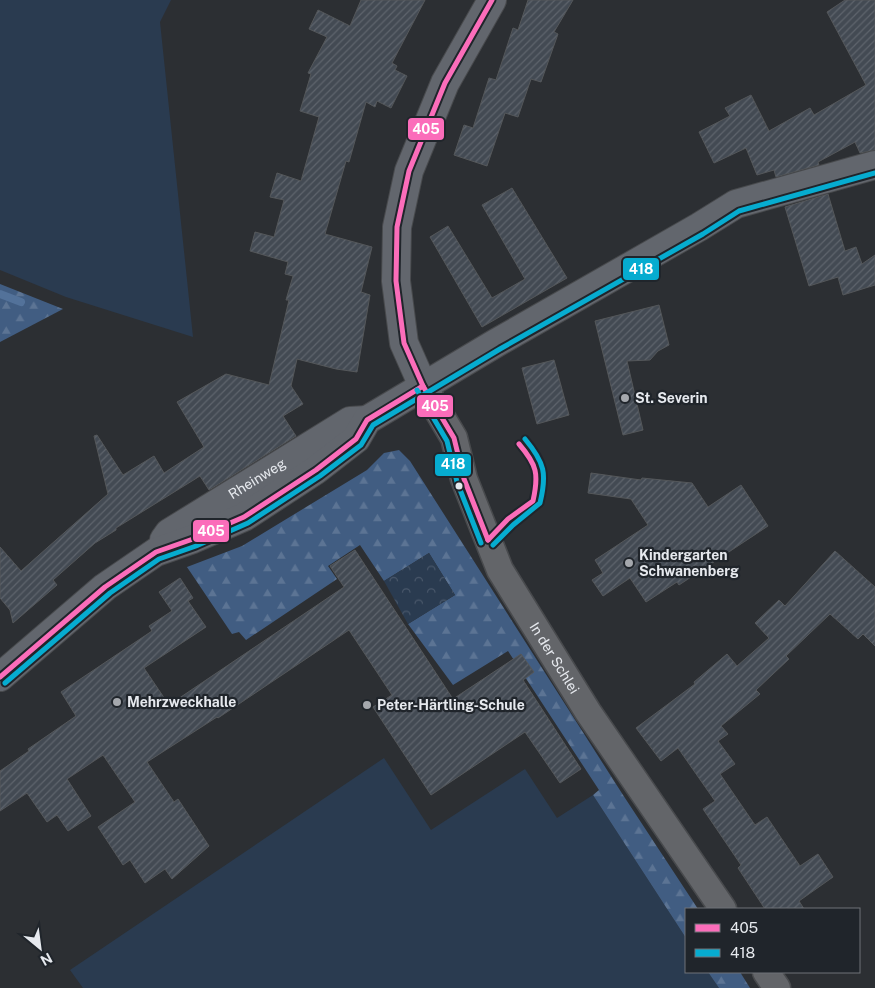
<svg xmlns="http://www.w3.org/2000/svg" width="875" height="988" font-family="'Public Sans',sans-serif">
<defs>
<pattern id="forest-firs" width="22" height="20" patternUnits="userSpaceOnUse" patternTransform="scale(1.25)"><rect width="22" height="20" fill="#415d82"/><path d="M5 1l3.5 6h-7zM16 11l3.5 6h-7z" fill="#5c7494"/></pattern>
<pattern id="park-crowns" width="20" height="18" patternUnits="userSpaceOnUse" patternTransform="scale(1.25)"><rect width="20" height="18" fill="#2a3b50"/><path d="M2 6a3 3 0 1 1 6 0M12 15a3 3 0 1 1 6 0" fill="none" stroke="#49576a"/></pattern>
<pattern id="building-hatch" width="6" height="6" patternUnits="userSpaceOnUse" patternTransform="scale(1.25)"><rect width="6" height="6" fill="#434a53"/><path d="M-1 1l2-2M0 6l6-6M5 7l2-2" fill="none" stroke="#5e646c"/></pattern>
</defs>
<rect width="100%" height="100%" fill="#2c2f33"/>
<g fill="#2a3b50">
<polygon points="0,0 171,0 160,22 193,337 66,297 0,270"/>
<polygon points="384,758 431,830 525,769 557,818 593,795 686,938 686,972 708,972 719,988 83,988 70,970"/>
</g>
<g fill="url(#forest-firs)">
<polygon points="0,284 63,309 0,342"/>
<polygon points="399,450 410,461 623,795 698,909 686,909 686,938 593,795 599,790 508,651 453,685 408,624 455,595 429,553 384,581 360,545 328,566 337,579 246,640 239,632 232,634 187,567 242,546 367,470 384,453"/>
<polygon points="708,972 740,972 750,988 719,988"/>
</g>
<polygon fill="url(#park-crowns)" points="429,553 455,595 408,624 384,581"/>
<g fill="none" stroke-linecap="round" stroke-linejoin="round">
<polyline stroke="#53729a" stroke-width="8" points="0,294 21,302"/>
</g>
<g fill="url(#building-hatch)" stroke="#54575a">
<polygon points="361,0 425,0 392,63 397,66 395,70 407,76 391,108 377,101 375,107 366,102 349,162 346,161 325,234 372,247 361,292 370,295 357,372 336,369 297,359 291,386 303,404 283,416 296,436 209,490 200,476 116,528 116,530 95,543 53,580 57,585 13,623 10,610 0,598 0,547 21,571 108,494 94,436 97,435 123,475 154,456 164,473 204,447 177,402 226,374 269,385 289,300 286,300 293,276 285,274 288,262 250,251 255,232 274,237 284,200 270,197 277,173 301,181 319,117 300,111 311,74 308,73 327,37 309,29 318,10 350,26"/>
<polygon points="528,0 573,0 554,32 558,34 541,82 531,79 518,117 505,113 487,166 454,155 464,125 473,128 489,78 496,80 513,28 518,30"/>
<polygon points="845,0 875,0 875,150 860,153 855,142 818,162 819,165 776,177 774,170 757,175 746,148 714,163 699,132 730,116 725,108 751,95 769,131 810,108 814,115 866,85 827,12"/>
<polygon points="512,188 567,278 482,327 430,237 448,226 492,298 525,279 482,205"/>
<polygon points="828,194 845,251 856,247 862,264 875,255 875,285 843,295 838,277 809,286 785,207"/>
<polygon points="659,305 669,345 658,351 650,360 627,361 643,430 623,435 595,321"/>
<polygon points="554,360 569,415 537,424 522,368"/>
<polygon points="591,473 641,480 642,478 692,483 708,507 741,485 768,526 679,585 677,582 646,602 630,578 603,596 592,580 603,573 595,560 648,525 631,499 588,493"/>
<polygon points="355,550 453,699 521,654 534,672 523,680 581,769 560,783 525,732 431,795 373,707 392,695 349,630 218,718 217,717 147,762 174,802 178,799 209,846 172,879 165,869 145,883 130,860 123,865 98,827 135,802 103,755 67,779 91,816 68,831 57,815 47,822 27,793 0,811 0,771 29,751 28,749 76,716 61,692 152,631 149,626 172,611 159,592 180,578 193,598 188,601 206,627 144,668 169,705 344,587 330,566"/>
<polygon points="835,551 875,587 875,646 863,634 858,639 830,614 786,656 789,659 756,690 760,694 721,726 728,734 718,741 735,764 720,774 755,825 767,817 800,866 818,854 833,877 799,901 804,909 765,909 738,868 741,865 703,809 715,801 678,748 661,761 636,728 695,684 694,682 727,654 737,666 769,638 755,623 779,600 785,606"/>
</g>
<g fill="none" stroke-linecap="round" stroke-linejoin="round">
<g stroke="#484a4d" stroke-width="29">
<g id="minor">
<path id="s1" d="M423 386 454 438 464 479 500 570 588 712 723 909"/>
<polyline points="766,972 777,988"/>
</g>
</g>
<g stroke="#484a4d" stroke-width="30">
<g id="major">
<polyline points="423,386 404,343 396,281 397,227 409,171 445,83 492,0"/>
<path id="s2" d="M164 540 169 533 350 421 367 420"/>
<polyline points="0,677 105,587 156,552 193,539 244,517 316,470 356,439 367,420 496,343 699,227 736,204 875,165"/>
</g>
</g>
<use href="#minor" stroke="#636569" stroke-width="26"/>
<use href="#major" stroke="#62666d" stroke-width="28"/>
<g stroke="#20252b" stroke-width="9">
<g id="bus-1">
<polyline points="488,540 464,479 454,438 423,386 404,343 396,281 397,227 409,171 445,83 492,0"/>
<path d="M488 540 508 519 533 501C539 474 537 465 519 444"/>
<polyline points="0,677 105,587 156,552 193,539 244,517 316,470 356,439 367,420 423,386"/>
</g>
</g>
<g stroke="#20252b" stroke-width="9">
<g id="bus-2">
<polyline points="417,390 447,441 457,482 481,543"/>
<path d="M493 545 513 525 540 503C547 474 545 463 525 439"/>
<polyline points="5,683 110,593 159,559 196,546 248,523 320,476 361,445 373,425 500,349 703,234 739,211 875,173"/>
</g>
</g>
<use href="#bus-1" stroke="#fb6dba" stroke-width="5"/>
<use href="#bus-2" stroke="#06acd0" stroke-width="5"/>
</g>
<g fill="#a5a8ad" stroke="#20252b" stroke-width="2">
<circle cx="625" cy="398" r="5"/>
<circle cx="629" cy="563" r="5"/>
<circle cx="117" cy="702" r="5"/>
<circle cx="367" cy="705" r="5"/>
</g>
<circle fill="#e6e9ee" stroke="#20252b" stroke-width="2" cx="459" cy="486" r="4.5"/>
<g text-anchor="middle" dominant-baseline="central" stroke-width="4.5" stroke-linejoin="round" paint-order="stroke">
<g font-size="14" font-weight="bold" fill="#e6e9ee" stroke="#20252b" text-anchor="start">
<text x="635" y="398">St. Severin</text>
<text x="639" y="555">Kindergarten<tspan x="639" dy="16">Schwanenberg</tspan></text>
<text x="127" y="702">Mehrzweckhalle</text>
<text x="377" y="705">Peter-Härtling-Schule</text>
</g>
<g font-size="14" fill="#e6e9ee" stroke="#20252b">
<text stroke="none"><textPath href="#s2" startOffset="112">Rheinweg</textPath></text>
<text stroke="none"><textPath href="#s1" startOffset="304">In der Schlei</textPath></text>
</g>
</g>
<g stroke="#20252b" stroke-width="2">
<rect x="407" y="117" width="38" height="24" rx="5" fill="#fb6dba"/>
<rect x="622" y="257" width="38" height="24" rx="5" fill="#06acd0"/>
<rect x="416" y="394" width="38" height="24" rx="5" fill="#fb6dba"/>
<rect x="434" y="453" width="38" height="24" rx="5" fill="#06acd0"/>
<rect x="192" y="519" width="38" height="24" rx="5" fill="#fb6dba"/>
</g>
<g font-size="14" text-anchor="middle" font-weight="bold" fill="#fff">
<text x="426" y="134">405</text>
<text x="641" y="274">418</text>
<text x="435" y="411">405</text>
<text x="453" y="469">418</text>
<text x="211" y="536">405</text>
</g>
<rect x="685" y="908" width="175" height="65" fill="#20252b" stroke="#6f7379"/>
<rect x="695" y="924" width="25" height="8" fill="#fb6dba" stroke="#6f7379"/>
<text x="730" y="933" font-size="15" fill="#e6e9ee">405</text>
<rect x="695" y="949" width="25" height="8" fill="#06acd0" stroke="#6f7379"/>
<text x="730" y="958" font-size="15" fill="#e6e9ee">418</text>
<g transform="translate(40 948) rotate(151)" stroke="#20252b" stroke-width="4" paint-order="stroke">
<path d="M0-4L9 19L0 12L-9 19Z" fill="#e6e9ee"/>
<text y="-8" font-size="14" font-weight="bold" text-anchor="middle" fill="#e6e9ee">N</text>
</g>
</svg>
